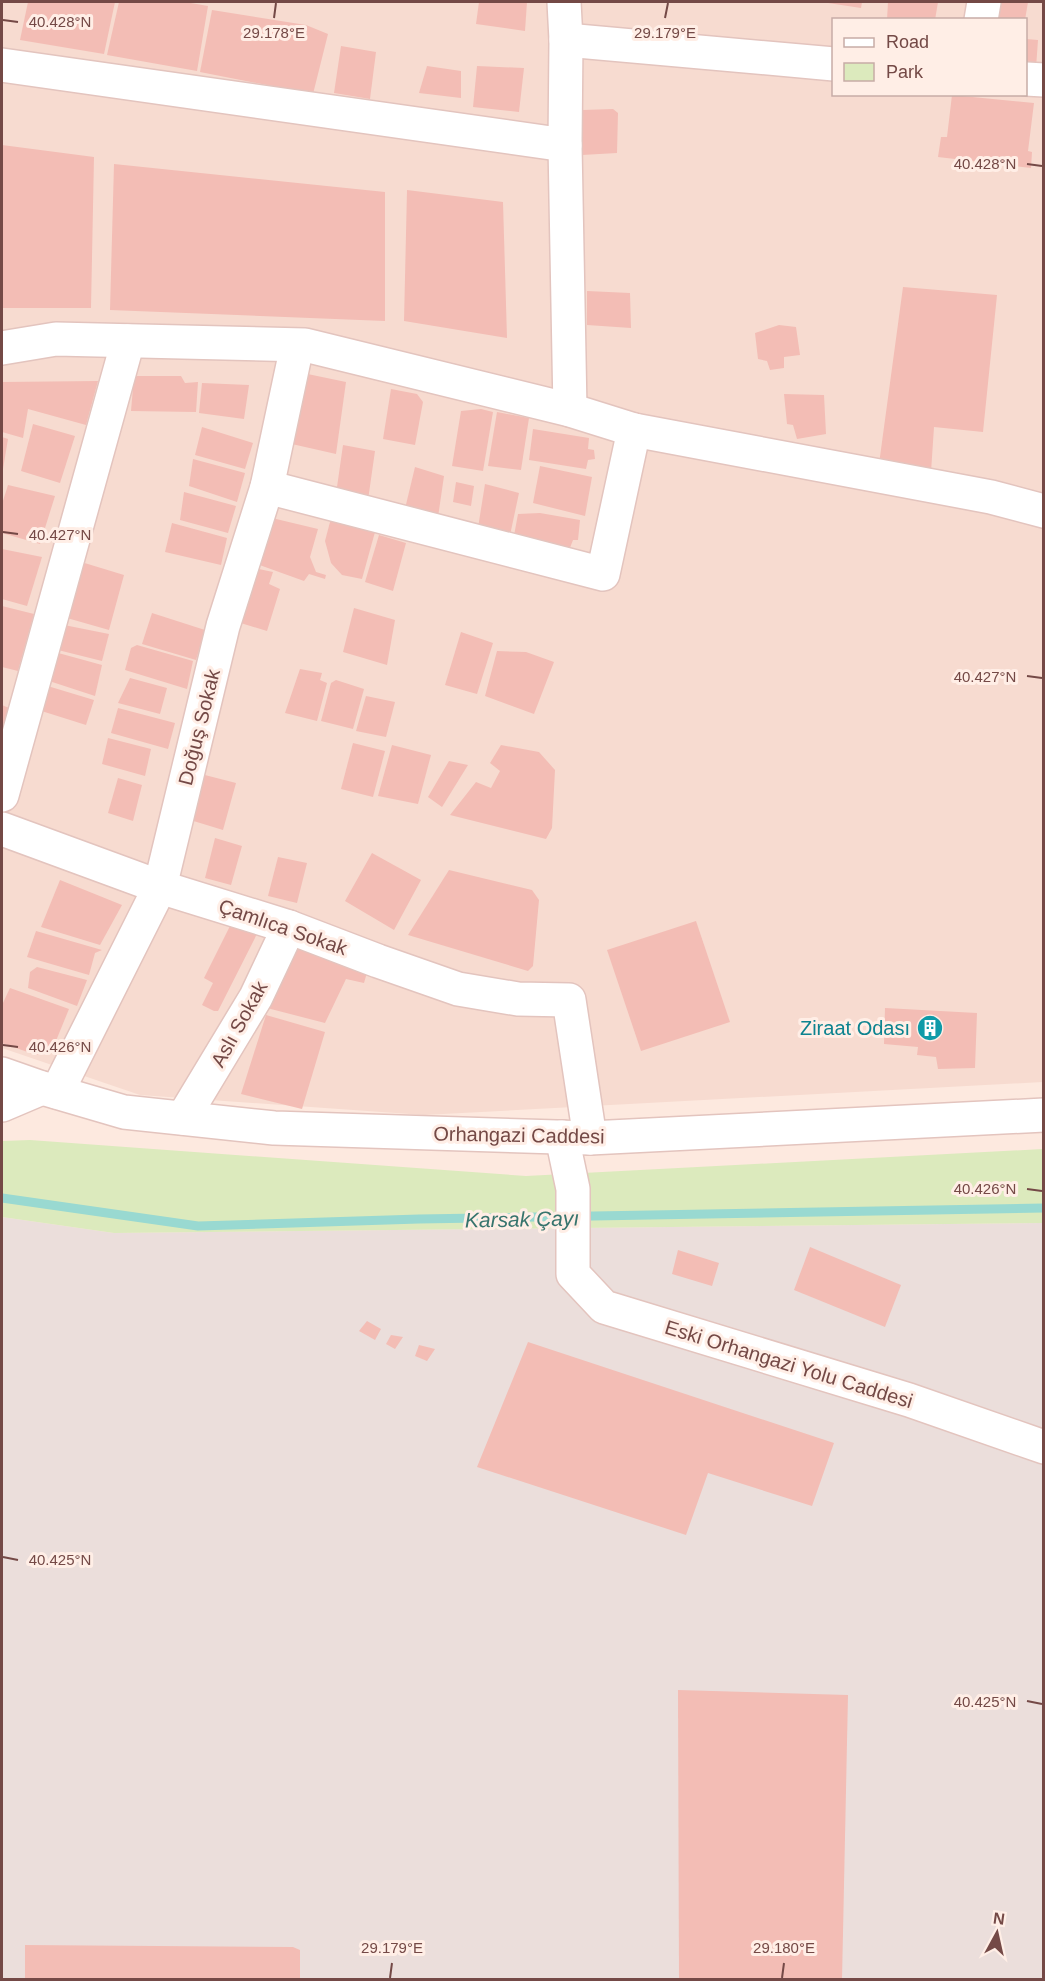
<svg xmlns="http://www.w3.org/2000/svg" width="1045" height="1981" font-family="Helvetica,sans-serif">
<rect width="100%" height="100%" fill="#fde9df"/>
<path fill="#f7dbd0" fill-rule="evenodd" d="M2 2H1043V1082L424 1115 140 1095 2 1048ZM834 20H1026V94H834Z"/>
<polygon fill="#ebdedb" points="2,1217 114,1233 1043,1223 1043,1979 2,1980"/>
<polygon fill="#dceabd" points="30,1140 526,1176 1043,1149 1043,1223 114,1233 2,1217 2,1141"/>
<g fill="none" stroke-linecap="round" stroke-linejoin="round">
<polyline stroke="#99d9d1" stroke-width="9" points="2,1198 198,1226 419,1219 1044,1208"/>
</g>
<g fill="#f3bdb5">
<polygon points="28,2 115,2 104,54 20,40"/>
<polygon points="119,2 185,2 208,6 197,71 107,55"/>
<polygon points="479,2 527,2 525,31 476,24"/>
<polygon points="828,2 862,2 861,8 828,3"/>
<polygon points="888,2 938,2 935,20 887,20"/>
<polygon points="998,2 1028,2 1025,20 995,20"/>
<polygon points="212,10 306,25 328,34 313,94 200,72"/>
<polygon points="1026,39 1038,40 1036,68 1026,66"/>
<polygon points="341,46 376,52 370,99 334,93"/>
<polygon points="427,66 461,71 461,98 419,93"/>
<polygon points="477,66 524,68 519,112 473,107"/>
<polygon points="952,95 1034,103 1028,151 1032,152 1031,168 938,157 941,137 947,137"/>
<polygon points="613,109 618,113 617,153 582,155 583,110"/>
<polygon points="2,145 94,157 91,308 2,308"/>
<polygon points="114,164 385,192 385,321 110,310"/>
<polygon points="407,190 503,202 507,338 404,321"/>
<polygon points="903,287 997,295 983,432 934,427 931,472 879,464"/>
<polygon points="587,291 630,293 631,328 587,325"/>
<polygon points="779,325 796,327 800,355 784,357 784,368 770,370 767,361 758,359 755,333"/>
<polygon points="298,372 346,382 336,454 283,442"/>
<polygon points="134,376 181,376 185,383 198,382 196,412 131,411"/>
<polygon points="98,381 86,425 28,409 23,438 2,432 2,382"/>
<polygon points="202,383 249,385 244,419 199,413"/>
<polygon points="391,389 417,394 423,402 415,445 383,439"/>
<polygon points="784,394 824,395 826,434 797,439 793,425 787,424"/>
<polygon points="481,409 493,412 483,471 452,466 461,411"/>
<polygon points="497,412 529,418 521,470 488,466"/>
<polygon points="33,424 75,436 60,483 21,471"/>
<polygon points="202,427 253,443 245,469 195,455"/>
<polygon points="533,429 589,438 588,449 594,450 595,459 588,460 586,469 529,460"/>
<polygon points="2,437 8,439 3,469 2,468"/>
<polygon points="343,445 375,451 368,500 336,494"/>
<polygon points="193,459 245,473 237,502 189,486"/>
<polygon points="540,466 592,477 585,516 533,503"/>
<polygon points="415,467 444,476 437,524 404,513"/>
<polygon points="456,482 474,486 471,506 453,502"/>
<polygon points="485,484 519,493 509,540 477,534"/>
<polygon points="8,485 55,496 40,544 2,533 2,504"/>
<polygon points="184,492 236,506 228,533 180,520"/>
<polygon points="540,513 580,520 578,540 573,540 566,558 513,541 518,514"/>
<polygon points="272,518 318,529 310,557 316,572 326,575 325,579 309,574 304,581 254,563"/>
<polygon points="335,520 375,532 362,579 342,575 331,563 325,541 330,522"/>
<polygon points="172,523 227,538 221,565 165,552"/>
<polygon points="379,535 406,543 393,591 365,582"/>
<polygon points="2,549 42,557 27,606 2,599"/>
<polygon points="78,561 124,575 109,630 60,616"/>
<polygon points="249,567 273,572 269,584 280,589 267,631 231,620"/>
<polygon points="2,606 34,614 18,671 2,667"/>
<polygon points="354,608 395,620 387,665 343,652"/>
<polygon points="152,613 205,630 196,660 142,644"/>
<polygon points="59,624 109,634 102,661 54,649"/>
<polygon points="461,632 493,643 477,694 445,685"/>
<polygon points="137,645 193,661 187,689 125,670 131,648"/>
<polygon points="51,651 102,665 95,696 43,679"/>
<polygon points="497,651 526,652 554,662 534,714 485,696"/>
<polygon points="300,669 322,673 320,680 327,683 317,721 285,713"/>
<polygon points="130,678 167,688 160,714 118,703"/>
<polygon points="336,680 364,689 353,729 321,721 331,683"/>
<polygon points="41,684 94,700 86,725 32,708"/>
<polygon points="366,696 395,702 386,737 356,731"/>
<polygon points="2,705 9,708 2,733"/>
<polygon points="118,708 175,723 168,749 111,733"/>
<polygon points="108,738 151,749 145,776 102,764"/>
<polygon points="353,743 385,751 373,797 341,789"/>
<polygon points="392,745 431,755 418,804 378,796"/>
<polygon points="501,745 539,752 555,770 552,828 546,839 450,815 476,782 491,788 500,771 490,763"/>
<polygon points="449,761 468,765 442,807 428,797"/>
<polygon points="201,774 236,783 223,830 187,819"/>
<polygon points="118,778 142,785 133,821 108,813"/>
<polygon points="215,838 242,846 231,885 205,878"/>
<polygon points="372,853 421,880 394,930 345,901"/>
<polygon points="278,857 307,863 297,903 268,896"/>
<polygon points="449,870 532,890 539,900 533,966 528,971 408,935"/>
<polygon points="60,880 122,905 100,945 41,927"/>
<polygon points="235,916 261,926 218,1011 214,1011 202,1005 213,983 204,978"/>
<polygon points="696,921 730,1022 641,1051 607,950"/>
<polygon points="36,931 102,950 95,953 89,975 27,957"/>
<polygon points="300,949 368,969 364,983 346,979 325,1023 267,1008 291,951"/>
<polygon points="37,967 87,980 77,1006 28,988 30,972"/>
<polygon points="10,988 69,1009 51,1053 36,1055 2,1043 2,1005"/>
<polygon points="885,1008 977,1013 975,1068 938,1069 936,1057 917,1055 918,1047 884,1044"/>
<polygon points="266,1015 325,1032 302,1109 241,1094"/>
<polygon points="810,1247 901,1285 885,1327 794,1290"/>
<polygon points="678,1250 719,1263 712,1286 672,1274"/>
<polygon points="367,1321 381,1329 375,1340 359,1331"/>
<polygon points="391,1335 403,1337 395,1349 386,1344"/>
<polygon points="528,1342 834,1443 812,1506 708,1473 686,1535 477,1467"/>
<polygon points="419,1345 435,1349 427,1361 415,1356"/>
<polygon points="678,1690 848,1695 842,1980 679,1980"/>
<polygon points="25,1945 293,1947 300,1950 300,1980 25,1980"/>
</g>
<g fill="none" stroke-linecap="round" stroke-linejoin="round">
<g stroke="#e3c4be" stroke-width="36">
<g id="minor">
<polyline points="981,20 984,2"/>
<polyline points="566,40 834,64"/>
<polyline points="2,65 565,145 566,40 564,2"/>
<polyline points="1026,79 1044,80"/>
<polyline points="565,145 570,410"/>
<polyline points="2,348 56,339 305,345 570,410 634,430 991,497 1044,511"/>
<polyline points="267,487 603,574 634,430"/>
<polyline points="2,795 128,341"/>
<polyline points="2,829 160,887 289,927 378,961 458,989 518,999 569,1000 590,1138"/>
<polyline points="2,1074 42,1088 124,1112 274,1128 590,1138 1044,1115"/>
<polyline points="57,1092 160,887 223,626 267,487 297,346"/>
<polyline points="2,1105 42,1088"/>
<polyline points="183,1118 256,997 289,927"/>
<polyline points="562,1137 573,1189 573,1274 604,1307 909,1400 1044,1447"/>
</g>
</g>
<use href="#minor" stroke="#fff" stroke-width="33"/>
</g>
<path fill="none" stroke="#744946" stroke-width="2" d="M274 18 276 3M665 18 668 3M3 20 18 22M1027 164 1042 166M3 532 18 534M1027 676 1042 678M3 1045 18 1047M1027 1189 1042 1191M3 1557 18 1560M1027 1701 1042 1704M390 1978 392 1963M782 1978 784 1963"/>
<defs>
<g id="building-disc" transform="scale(1.35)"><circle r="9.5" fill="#0f9aa8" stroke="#ffeee6"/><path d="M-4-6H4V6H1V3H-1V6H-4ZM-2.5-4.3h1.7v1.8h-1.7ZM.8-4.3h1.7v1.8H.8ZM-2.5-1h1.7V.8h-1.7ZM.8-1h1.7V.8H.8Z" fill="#fff"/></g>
</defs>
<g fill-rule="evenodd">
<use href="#building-disc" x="930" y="1028"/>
</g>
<g text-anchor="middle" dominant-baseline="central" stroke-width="6" stroke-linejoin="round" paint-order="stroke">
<g font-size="20" fill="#744946" stroke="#ffeee6">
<text transform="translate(199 727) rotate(-76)">Doğuş Sokak</text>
<text transform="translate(283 927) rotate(19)">Çamlıca Sokak</text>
<text transform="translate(239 1024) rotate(-61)">Aslı Sokak</text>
<text transform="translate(519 1135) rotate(1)">Orhangazi Caddesi</text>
<text transform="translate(789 1364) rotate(17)">Eski Orhangazi Yolu Caddesi</text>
</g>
<g font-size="20" fill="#0d838f" stroke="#ffeee6" text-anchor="end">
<text x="910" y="1028">Ziraat Odası</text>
</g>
<g font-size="21" font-style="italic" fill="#37746d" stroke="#ffeee6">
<text transform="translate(522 1219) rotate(-1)">Karsak Çayı</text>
</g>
</g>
<g font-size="15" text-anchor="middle" fill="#744946" stroke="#ffeee6" stroke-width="6" stroke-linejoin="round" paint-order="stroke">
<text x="60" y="27">40.428°N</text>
<text x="274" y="38">29.178°E</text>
<text x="665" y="38">29.179°E</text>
<text x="985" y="169">40.428°N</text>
<text x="60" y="540">40.427°N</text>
<text x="985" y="682">40.427°N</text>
<text x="60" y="1052">40.426°N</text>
<text x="985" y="1194">40.426°N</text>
<text x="60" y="1565">40.425°N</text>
<text x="985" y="1707">40.425°N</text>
<text x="392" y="1953">29.179°E</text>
<text x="784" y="1953">29.180°E</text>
</g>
<rect width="1045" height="1981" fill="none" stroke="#744946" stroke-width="6"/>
<rect x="832" y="18" width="195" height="78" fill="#ffeee6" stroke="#c7aca6" stroke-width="1.5"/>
<rect x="844" y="38" width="30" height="9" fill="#ffffff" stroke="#c7aca6" stroke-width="1.5"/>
<text x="886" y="48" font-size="18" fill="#744946">Road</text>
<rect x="844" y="63" width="30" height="18" fill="#dceabd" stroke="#c7aca6" stroke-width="1.5"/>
<text x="886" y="78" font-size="18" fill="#744946">Park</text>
<g transform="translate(997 1933) rotate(8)" stroke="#ffeee6" stroke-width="4.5" paint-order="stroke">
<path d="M0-4.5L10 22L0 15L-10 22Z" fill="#744946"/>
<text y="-9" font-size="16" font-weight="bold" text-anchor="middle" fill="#744946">N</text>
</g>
</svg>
